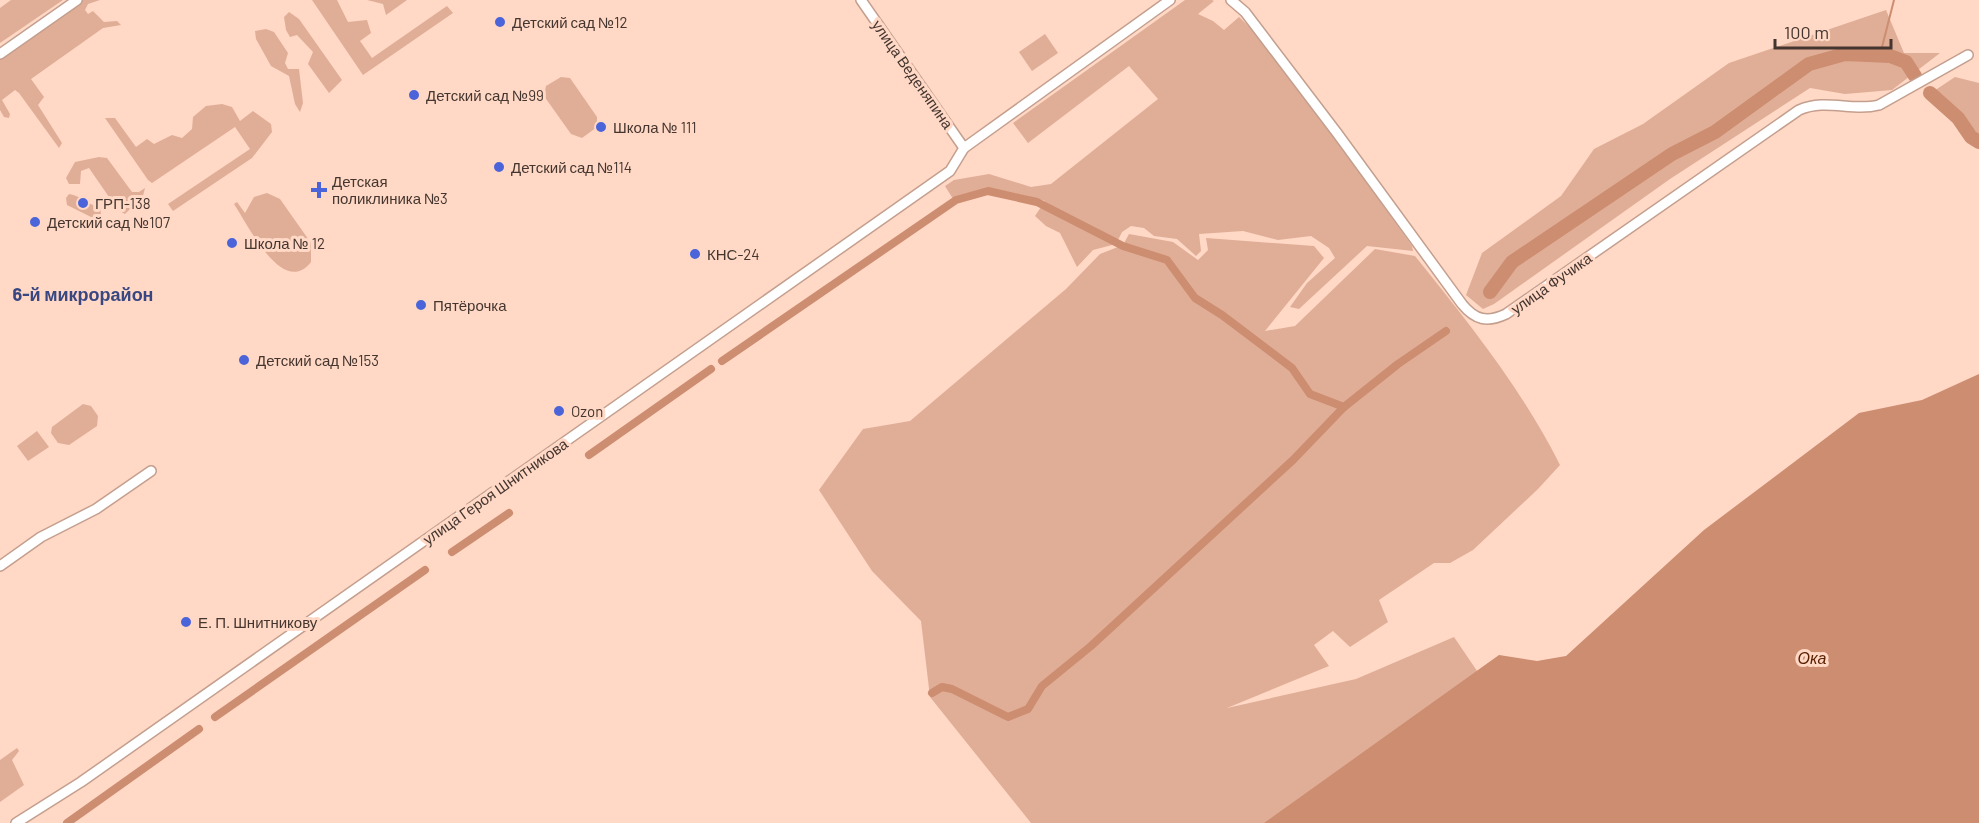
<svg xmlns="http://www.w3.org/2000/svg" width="1979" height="823" font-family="Barlow,sans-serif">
<rect width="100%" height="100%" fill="#ffd8c6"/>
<g fill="#e0ae97">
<polygon points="11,0 63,0 0,43 0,8"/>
<polygon points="76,0 100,0 88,4 85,10 88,14 93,11 104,22 117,21 121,25 103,28 31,79 44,97 38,105 62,143 59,148 19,93 15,90 2,100 10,114 9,118 4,117 0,110 0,54"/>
<polygon points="312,0 337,0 348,22 367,20 371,33 360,41 372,58 444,8 447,6 453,13 363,75"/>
<polygon points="367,0 407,0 386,15 383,4"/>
<path d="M1185 0H1212L1214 1 1198 14 1213 21 1224 30 1239 17 1268 45 1412 246 1413 251 1367 246 1299 309 1290 307 1307 283 1335 258 1329 248 1311 236 1278 240 1243 231 1199 234 1201 251 1196 256 1177 239 1154 236 1144 228 1131 226 1122 232 1116 244 1093 250 1077 267 1060 233 1046 226 1035 216 1045 201C1011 191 988 187 955 202L945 186 954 180 989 174 1031 187 1051 184 1158 99 1129 66 1028 143 1013 123Z"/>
<polygon points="1886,10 1904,53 1940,53 1892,90 1845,94 1810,88 1670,179 1494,304 1483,309 1466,295 1482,253 1561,196 1594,149 1643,124 1729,63"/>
<polygon points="289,12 299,19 342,80 329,93 308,64 313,52 297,35 290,37 286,30 284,17"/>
<polygon points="266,29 274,32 288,53 285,63 288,69 299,69 303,103 300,112 295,104 289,76 271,66 256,39 255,31"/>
<polygon points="1045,34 1058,53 1032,71 1019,52"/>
<polygon points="561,77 570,78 597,117 597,127 582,138 571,134 544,96 546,86"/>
<polygon points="1955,77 1979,83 1979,135 1934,91"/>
<polygon points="222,104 232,107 240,121 253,111 271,124 272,132 252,158 173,211 168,204 250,149 235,127 152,183 148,180 105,118 115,118 136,147 147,139 154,144 172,135 182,138 192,129 193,117 206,106"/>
<polygon points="99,157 107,158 132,192 139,192 145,188 143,196 125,214 118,210 89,168 81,171 80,184 69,184 66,178 75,162"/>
<path d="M267 193 280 199 311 243V262C283 298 248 225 234 204L237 202 245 213 254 197Z"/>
<path d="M69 194C81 196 88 205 100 207L101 214 97 220 67 205 66 198Z"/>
<path d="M1129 234 1173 242 1198 260 1208 250 1206 238 1314 246 1324 258 1265 331 1295 326 1375 249 1415 256C1468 322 1522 389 1560 465L1538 489 1473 550 1450 563H1434L1379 600 1388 622 1350 647 1333 631 1314 645 1329 666 1227 708 1356 679 1454 637 1492 693 1269 823H1031L930 697 921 621 872 571 819 490 863 429 910 421 1066 289 1100 254 1123 245Z"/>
<polygon points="83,404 91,406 98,416 97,426 69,445 58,443 51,433 52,427"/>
<polygon points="37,431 49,447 28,461 17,446"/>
<polygon points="17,748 19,751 12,760 24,785 0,802 0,760"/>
</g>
<polygon fill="#cc8d70" points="1979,374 1979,823 1264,823 1499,655 1537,661 1566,656 1704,530 1859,413 1922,400"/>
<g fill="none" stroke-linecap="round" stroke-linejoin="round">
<polyline stroke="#cc8d70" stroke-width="2" points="1880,55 1894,0"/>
<g stroke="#cc8d70" stroke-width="8">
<polyline points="722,361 956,200 988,191 1037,202 1123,246 1167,260 1195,298 1222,315 1292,368 1310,394 1344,407 1398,364 1446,331"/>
<polyline points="589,455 711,369"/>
<polyline points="452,552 509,513"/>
<polyline points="932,693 942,687 952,689 1008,717 1028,709 1042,686 1091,646 1293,460 1344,407"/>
<polyline points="215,717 425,570"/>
<polyline points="67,823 199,729"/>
</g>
<g stroke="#cc8d70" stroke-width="14">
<polyline points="1930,93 1958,118 1971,137 1979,142"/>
<polyline points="1490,292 1512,262 1672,154 1715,132 1809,64 1845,54 1890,56 1906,62 1915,76"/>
</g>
<g stroke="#c49f8e" stroke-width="12">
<g id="street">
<polyline points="861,0 964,148"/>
<path d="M1231 0 1245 12 1337 133 1462 304C1475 320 1487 323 1506 314L1799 110C1826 98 1852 112 1879 105L1968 55"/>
<polyline points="0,54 77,0"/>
<polyline points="964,148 1170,0"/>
<polyline points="0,566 41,537 96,509 151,471"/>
<polyline points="16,823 81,782 950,171 964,148"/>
</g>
</g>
<use href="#street" stroke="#fff" stroke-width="9"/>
</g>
<g fill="#4c64d9" stroke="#ffd8c6" stroke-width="2">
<circle cx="500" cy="22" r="6"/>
<circle cx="414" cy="95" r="6"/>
<circle cx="601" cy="127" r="6"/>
<circle cx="499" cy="167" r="6"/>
<path d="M316 181h6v6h6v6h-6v6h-6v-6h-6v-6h6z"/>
<circle cx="83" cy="203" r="6"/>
<circle cx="35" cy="222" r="6"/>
<circle cx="232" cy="243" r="6"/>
<circle cx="695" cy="254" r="6"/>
<circle cx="421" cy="305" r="6"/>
<circle cx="244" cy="360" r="6"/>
<circle cx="559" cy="411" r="6"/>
<circle cx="186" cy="622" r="6"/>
</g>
<g text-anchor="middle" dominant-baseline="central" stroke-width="6" stroke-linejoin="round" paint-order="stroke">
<g font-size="15" fill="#44352e" stroke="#ffd8c6" text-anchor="start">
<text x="512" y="22">Детский сад №12</text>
<text x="426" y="95">Детский сад №99</text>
<text x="613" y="127">Школа № 111</text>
<text x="511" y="167">Детский сад №114</text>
<text x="332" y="181">Детская<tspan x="332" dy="17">поликлиника №3</tspan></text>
<text x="95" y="203">ГРП-138</text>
<text x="47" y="222">Детский сад №107</text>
<text x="244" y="243">Школа № 12</text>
<text x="707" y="254">КНС-24</text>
<text x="433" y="305">Пятёрочка</text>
<text x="256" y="360">Детский сад №153</text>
<text x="571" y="411">Ozon</text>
<text x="198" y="622">Е. П. Шнитникову</text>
</g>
<g font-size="15" fill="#44352e" stroke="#ffd8c6">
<text transform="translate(913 74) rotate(55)">улица Веденяпина</text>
<text transform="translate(1551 283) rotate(-35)">улица Фучика</text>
<text transform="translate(495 491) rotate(-35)">улица Героя Шнитникова</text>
</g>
<g font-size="16" font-style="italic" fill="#591f00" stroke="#ffd8c6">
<text x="1812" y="657">Ока</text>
</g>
<g font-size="18" font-weight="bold" fill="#384782" stroke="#ffd8c6">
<text x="83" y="294">6-й микрорайон</text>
</g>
</g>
<path d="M1775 39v9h116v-9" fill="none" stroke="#44352e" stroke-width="3"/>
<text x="1784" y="39" font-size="18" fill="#44352e" stroke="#ffd8c6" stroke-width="4.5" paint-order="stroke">100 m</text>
</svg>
